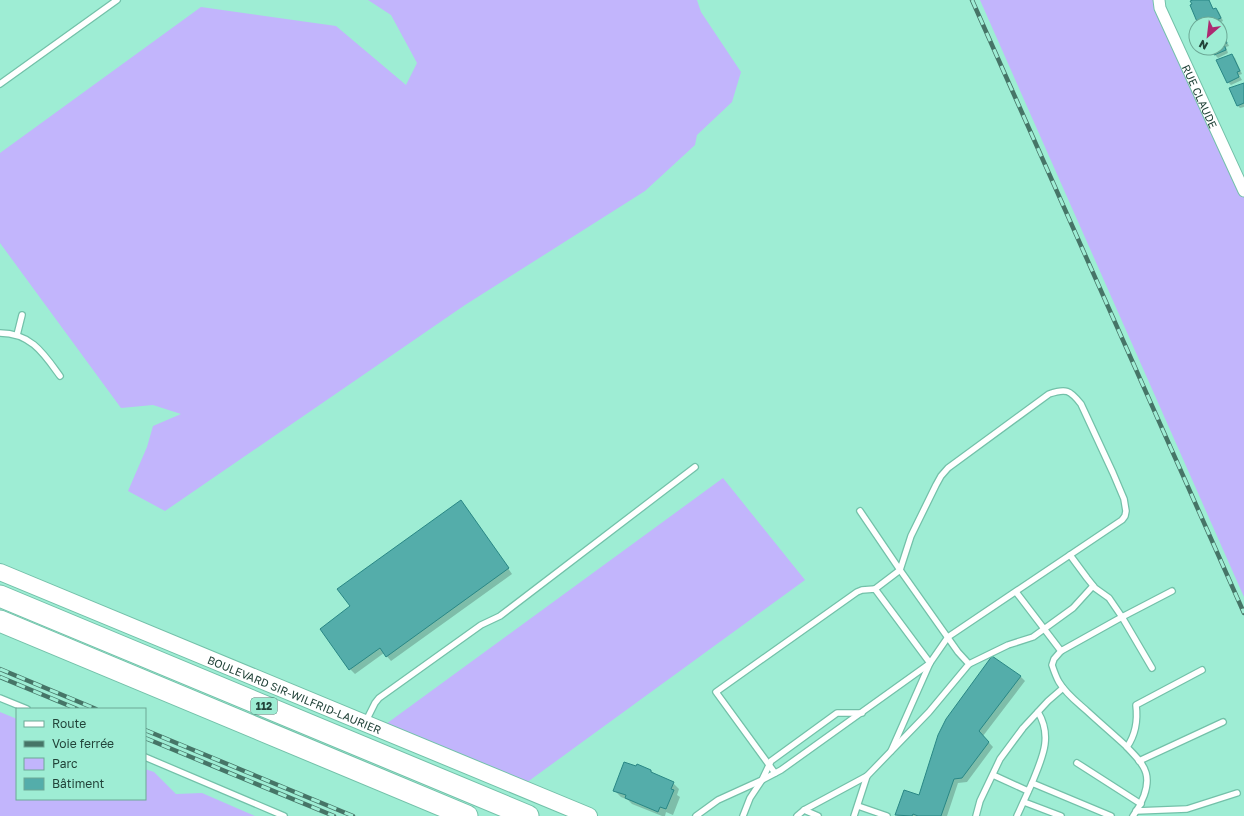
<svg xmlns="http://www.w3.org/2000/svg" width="1244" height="816" font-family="'Golos Text',sans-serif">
<rect width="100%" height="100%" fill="#9eedd4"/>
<g fill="#c2b5fc">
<polygon points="368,0 697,0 701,12 741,72 732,102 697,135 695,145 645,191 465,305 165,511 128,491 147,447 153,426 181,414 153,405 121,408 0,243 0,153 201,7 336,26 406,85 417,63 391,15"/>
<polygon points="980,0 1159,0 1244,191 1244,597"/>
<polygon points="723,478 805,580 526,783 386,724"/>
<polygon points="0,712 17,719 17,799 145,799 145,769 154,772 176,794 202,793 255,816 0,816"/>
</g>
<g fill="#0003">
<polygon points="1195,0 1209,0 1214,10 1216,9 1219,12 1223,21 1217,24 1200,24"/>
<polygon points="1220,28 1229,46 1226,47 1228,53 1218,58 1215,55 1212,48 1220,48"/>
<polygon points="1232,55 1235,58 1242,74 1239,75 1242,80 1231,85 1228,82"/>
<polygon points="1244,84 1244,107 1240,108 1237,105"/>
<polygon points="460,501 465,506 512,574 391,661 384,653 355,674 350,669 321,629 351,607"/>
<polygon points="992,657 1021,677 1025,681 983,736 993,747 967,782 958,783 947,816 898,816 896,815 920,797"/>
<polygon points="651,771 656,776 673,783 679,789 677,795 680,797 673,815 666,812 665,816 662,816 632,804 628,800 621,797 614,790"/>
</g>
<g fill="#54adaa" stroke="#298785">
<polygon points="1193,0 1209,0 1213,9 1216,8 1221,18 1208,24 1198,24 1190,5 1192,4 1190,1"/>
<polygon points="1220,28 1227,43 1224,44 1226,50 1214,55 1210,48 1220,48"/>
<polygon points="1232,54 1240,71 1237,72 1239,77 1227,83 1216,60"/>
<polygon points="1244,83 1244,103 1237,106 1229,88"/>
<polygon points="461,500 509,568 386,657 380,648 349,670 320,629 350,606 337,589"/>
<polygon points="992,656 1021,676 979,731 989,742 962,778 954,779 941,816 918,816 913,814 912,816 895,815 904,790 919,795 938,735 946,719"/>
<polygon points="624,762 636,766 637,764 651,770 651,772 674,782 671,789 674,790 666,809 660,807 658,812 625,798 626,795 613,791"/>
</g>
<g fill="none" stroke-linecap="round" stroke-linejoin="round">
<g stroke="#73c1a9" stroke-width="8">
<g id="lane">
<polyline points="0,84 117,0"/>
<path d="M0 333C31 333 44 354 60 376"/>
<polyline points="17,335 22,315"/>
<path d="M875 589 900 570 911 536 936 485 941 476 948 468 1049 394C1066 388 1070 390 1081 404L1113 473 1124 499 1126 511 1125 516 1122 520 948 637 930 663 891 751"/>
<polyline points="1016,592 1061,651 1122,617 1109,598 1095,588 1087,578 1070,555"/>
<path d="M1061 651 1054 659 1052 665C1054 671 1056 677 1059 682 1066 694 1077 702 1087 711 1100 723 1113 734 1126 746 1133 754 1143 762 1146 773 1150 787 1141 805 1133 816"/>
<polyline points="969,664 1008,645 1033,637 1073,608 1093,586"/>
<polyline points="1152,668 1122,617 1172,591"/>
<polyline points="0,698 27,709"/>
<polyline points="366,721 375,703 379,698 481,625 500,616 695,467"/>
<path d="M1127 747C1136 734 1138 721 1136 705L1202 670"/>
<polyline points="145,757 284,816"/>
<polyline points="1139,761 1223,722"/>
<polyline points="1077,763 1141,804"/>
<polyline points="775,773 716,692 857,592 862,590 875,589 930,663"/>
<polyline points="993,775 1028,791"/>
<path d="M1032 783C1042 758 1053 737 1038 712"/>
<polyline points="1024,802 1061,816"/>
<polyline points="858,806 887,816"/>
<polyline points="1136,811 1187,809 1237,793"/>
<polyline points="696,816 718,800 762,780 781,770 929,664"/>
<polyline points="743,816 750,798 762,780 771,761 837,713 862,713"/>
<polyline points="797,816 804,810"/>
<polyline points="818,816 804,810 867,776"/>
<polyline points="854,816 867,776 929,712 969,664 958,652 900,570 860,511"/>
<polyline points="976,816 980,801 1000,759 1023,728 1048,701 1063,688"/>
<polyline points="1017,816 1032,783 1111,816"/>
</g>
</g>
<g stroke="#73c1a9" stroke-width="13">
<g id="street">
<path id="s1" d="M1159 0 1160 8 1244 191"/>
</g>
</g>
<g stroke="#73c1a9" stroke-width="18">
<g id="secondary">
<path id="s2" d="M0 572 589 816"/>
</g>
</g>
<g stroke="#73c1a9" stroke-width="23">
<g id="highway">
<polyline points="0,596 528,816"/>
<polyline points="0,621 467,816"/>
</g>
</g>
<use href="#lane" stroke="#fff" stroke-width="5.5"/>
<use href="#street" stroke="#fff" stroke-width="11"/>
<use href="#secondary" stroke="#fff" stroke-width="16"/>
<use href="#highway" stroke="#fff" stroke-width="21"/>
<g stroke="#467567" stroke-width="4.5">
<g id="rail">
<polyline points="972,0 1244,613"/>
<polyline points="0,669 96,709"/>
<polyline points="0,677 77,709"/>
<polyline points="145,730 353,816"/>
<polyline points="145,738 334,816"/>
</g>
</g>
<use href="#rail" stroke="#9eedd4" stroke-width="3" stroke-dasharray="9" stroke-linecap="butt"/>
</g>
<g text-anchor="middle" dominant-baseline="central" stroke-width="3.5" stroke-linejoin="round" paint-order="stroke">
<rect fill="#9eedd4" stroke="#477668" stroke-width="1" x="251" y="698" width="26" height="16" rx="3"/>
<g font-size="10" font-weight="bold" fill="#224339">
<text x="264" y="706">112</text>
</g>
<g font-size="11" fill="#224339" stroke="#9eedd4">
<text stroke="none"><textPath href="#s1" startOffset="105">RUE CLAUDE</textPath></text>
<text stroke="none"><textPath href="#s2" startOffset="319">BOULEVARD SIR-WILFRID-LAURIER</textPath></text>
</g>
</g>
<rect x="16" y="708" width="130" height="92" fill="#9eedd4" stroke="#6ca996"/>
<rect x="24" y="721" width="20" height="6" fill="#ffffff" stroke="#6ca996"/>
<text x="52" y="728" font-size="12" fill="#224339">Route</text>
<rect x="24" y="741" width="20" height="6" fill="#467567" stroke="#6ca996"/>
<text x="52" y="748" font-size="12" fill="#224339">Voie ferrée</text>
<rect x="24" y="758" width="20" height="12" fill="#c2b5fc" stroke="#6ca996"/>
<text x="52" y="768" font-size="12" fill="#224339">Parc</text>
<rect x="24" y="778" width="20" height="12" fill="#54adaa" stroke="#6ca996"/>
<text x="52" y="788" font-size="12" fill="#224339">Bâtiment</text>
<g transform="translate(1208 36) rotate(208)"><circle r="19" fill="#9eedd4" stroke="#6ca996"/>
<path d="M0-3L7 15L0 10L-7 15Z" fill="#ad2971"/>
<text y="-6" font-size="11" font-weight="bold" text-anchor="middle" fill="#224339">N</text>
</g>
</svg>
